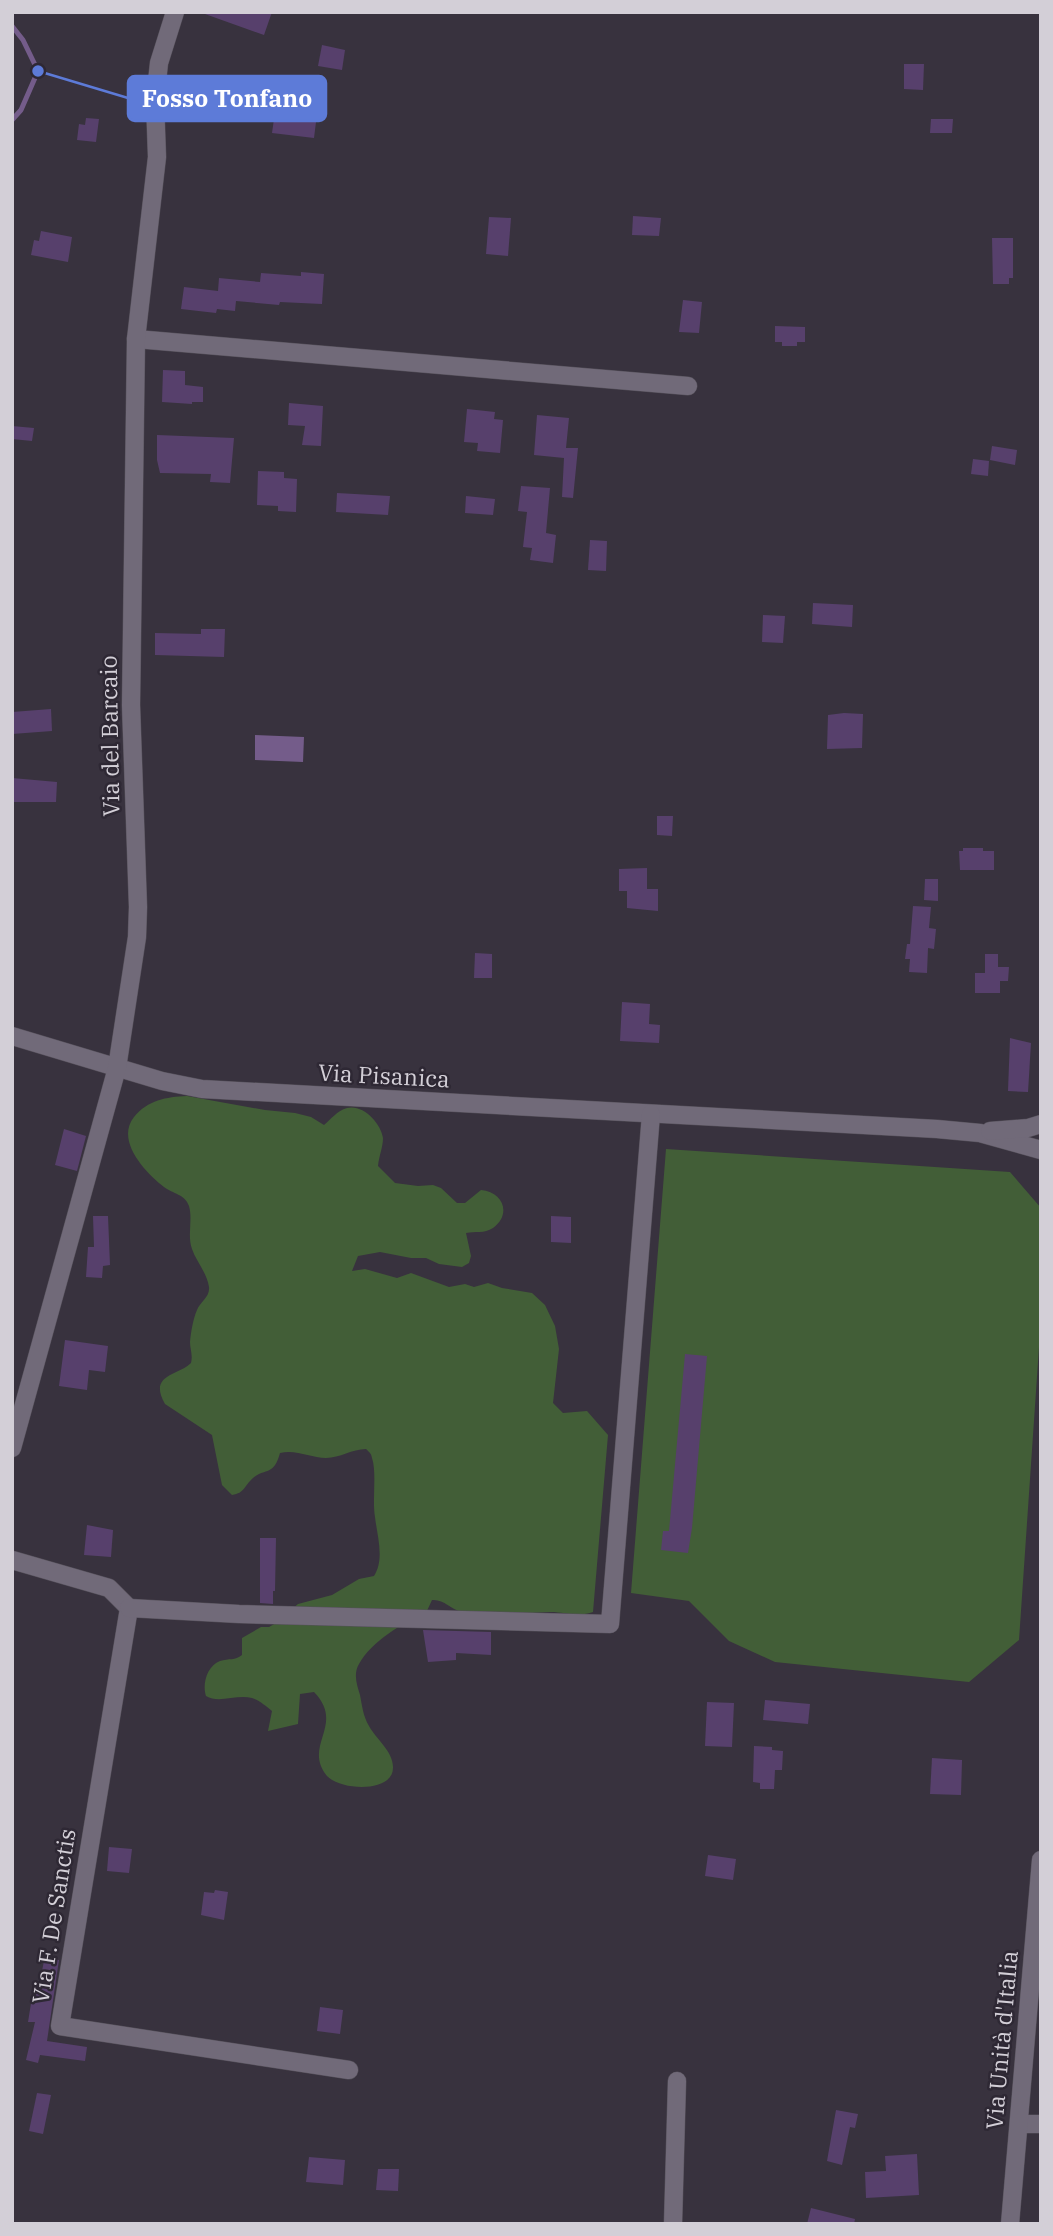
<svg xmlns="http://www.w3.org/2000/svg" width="1053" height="2236" font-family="'IBM Plex Serif',serif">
<rect width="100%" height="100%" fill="#38323e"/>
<g fill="#425e37">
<path d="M187 1096 265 1110 295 1113 311 1117 324 1125C331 1119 337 1111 347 1108 363 1104 381 1123 383 1138 383 1147 379 1156 378 1166L395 1183 418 1186 433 1185 441 1188 457 1203H465L481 1190C503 1192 512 1214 493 1228 484 1234 475 1231 466 1233L471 1256 469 1263 462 1267 439 1264 426 1258H411L380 1252 358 1256 352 1271 365 1269 397 1278 411 1273 449 1287 465 1284 474 1287 488 1283 502 1288 532 1293 545 1305 555 1326 559 1349 553 1403 563 1413 587 1411 608 1435 593 1612C575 1618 567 1612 550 1612 520 1613 492 1618 462 1612 450 1609 444 1599 432 1600L426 1613C402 1623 372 1641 359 1664 353 1674 357 1685 360 1695 362 1705 363 1716 369 1726 376 1739 393 1751 393 1767 394 1793 341 1791 327 1776 302 1745 346 1725 314 1692L300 1694 298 1724 268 1731 272 1711C266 1706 259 1700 252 1698 236 1694 219 1704 206 1696 202 1684 207 1666 220 1661 229 1658 235 1661 242 1655V1638L261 1627H269L276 1623 298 1604 332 1595 359 1579 374 1576C385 1559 377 1535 375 1517 372 1500 377 1473 372 1458 371 1453 370 1453 366 1449 352 1449 340 1458 326 1458 311 1458 296 1449 280 1453 274 1476 265 1468 253 1478 244 1486 245 1493 232 1495L222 1485 212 1435 165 1404C148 1374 178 1376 191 1363 193 1355 190 1349 190 1342 191 1332 193 1319 197 1310 200 1302 210 1297 209 1287 207 1273 196 1261 192 1249 187 1235 193 1220 189 1206 185 1194 173 1194 164 1187 146 1173 115 1141 134 1117 148 1100 166 1097 187 1096Z"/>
<polygon points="666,1149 1010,1172 1041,1208 1041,1318 1019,1640 969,1682 775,1662 729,1641 689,1601 631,1593"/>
</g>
<polygon fill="#745c8a" points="255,735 304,737 303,762 255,760"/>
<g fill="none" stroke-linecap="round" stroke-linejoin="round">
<polyline stroke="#745c8a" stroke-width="5" points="12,26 23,40 38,71 21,110 12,120"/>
</g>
<g fill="#57406c">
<polygon points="205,12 272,12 264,35 205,14"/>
<polygon points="322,45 345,50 342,70 318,66"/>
<polygon points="904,64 924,64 923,90 904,89"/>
<polygon points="292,86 320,90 314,138 272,133 274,119 286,121"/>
<polygon points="86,118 99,119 96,142 77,140 79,124 85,125"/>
<polygon points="931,119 953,119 952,133 930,133"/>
<polygon points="633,216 661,218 659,236 632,235"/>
<polygon points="489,217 511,218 508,256 486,254"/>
<polygon points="41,231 72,237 68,262 31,255 34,240 39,241"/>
<polygon points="992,238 1013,238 1013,278 1009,278 1009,284 993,284"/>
<polygon points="301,272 324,274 322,304 280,302 279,305 236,301 235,311 217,309 216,313 181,309 184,287 218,291 219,278 260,282 261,273 301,276"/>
<polygon points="683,300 702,302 699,333 679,332"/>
<polygon points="775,326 805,327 805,342 797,342 797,346 782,346 782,342 775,342"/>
<polygon points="163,370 185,371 185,385 203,387 203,402 192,402 192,404 162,402"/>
<polygon points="289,403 323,406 321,446 302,445 305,426 288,425"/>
<polygon points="467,409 495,412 494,419 503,420 500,453 477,451 478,443 464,442"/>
<polygon points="537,415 569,418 566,448 578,448 573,498 562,497 564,458 534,455"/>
<polygon points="12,426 34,428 32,441 12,439"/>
<polygon points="157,435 234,438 230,483 210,482 211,474 160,473 157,460"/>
<polygon points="992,446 1017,450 1015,465 990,460"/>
<polygon points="973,459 989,461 988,476 971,474"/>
<polygon points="258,471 284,472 284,478 297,479 296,512 278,511 278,506 257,505"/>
<polygon points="521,486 550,488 546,533 556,535 553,563 530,560 532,548 523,547 527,512 518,511"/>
<polygon points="337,493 390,496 388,515 336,512"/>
<polygon points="466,496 495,499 493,515 465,513"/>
<polygon points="590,540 607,541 606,571 588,570"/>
<polygon points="813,603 853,605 852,627 812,624"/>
<polygon points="763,615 785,616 783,643 762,642"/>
<polygon points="201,629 225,629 224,657 155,655 155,633 201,634"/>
<polygon points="51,709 52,731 12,734 12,712"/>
<polygon points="844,713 863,714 862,748 827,749 828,715"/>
<polygon points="12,778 57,782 56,802 12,802"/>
<polygon points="657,816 673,816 672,836 657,835"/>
<polygon points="963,848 983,848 983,851 994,851 994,870 960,870 959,851 963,851"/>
<polygon points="647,868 647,889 658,889 658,911 627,908 627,891 619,891 619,869"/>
<polygon points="925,879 938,879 938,901 924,900"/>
<polygon points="913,906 931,907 929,928 936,929 934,949 928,948 927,973 909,972 910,959 905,959 907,944 910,944"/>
<polygon points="475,953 492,954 492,978 474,978"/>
<polygon points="985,954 998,954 998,967 1009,967 1008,981 1000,981 1000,993 975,993 975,973 985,973"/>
<polygon points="622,1002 650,1004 649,1024 660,1025 659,1043 620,1041"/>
<polygon points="1010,1038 1031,1043 1028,1092 1008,1091"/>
<polygon points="64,1129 86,1136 77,1171 55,1165"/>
<polygon points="93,1216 108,1216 110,1265 103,1266 102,1278 86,1277 88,1247 94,1247"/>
<polygon points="551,1216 571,1217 571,1243 551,1242"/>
<polygon points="65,1340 108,1346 105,1372 89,1370 87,1390 59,1386"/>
<polygon points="685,1354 707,1356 692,1528 688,1553 661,1550 663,1531 669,1531"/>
<polygon points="87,1525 113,1530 111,1557 84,1555"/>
<polygon points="260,1538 276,1538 275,1591 273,1591 273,1604 260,1603"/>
<polygon points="423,1630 491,1632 491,1655 456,1653 456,1660 428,1662"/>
<polygon points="765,1700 810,1704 808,1724 763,1720"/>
<polygon points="707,1702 734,1703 732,1747 705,1746"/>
<polygon points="754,1746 772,1747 772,1750 783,1751 782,1770 775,1770 774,1789 760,1789 760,1783 753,1782"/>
<polygon points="932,1758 962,1760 961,1795 930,1794"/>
<polygon points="109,1847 132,1849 129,1873 107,1871"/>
<polygon points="708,1855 736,1859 733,1880 705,1876"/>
<polygon points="215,1890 228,1892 224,1920 201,1915 204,1892 214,1893"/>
<polygon points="47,1958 59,1960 47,2041 87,2047 85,2061 40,2055 38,2063 26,2060 35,2022 28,2022 34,1985 39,1986 44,1961 47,1961"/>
<polygon points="320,2007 343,2010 340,2034 317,2031"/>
<polygon points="37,2093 51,2095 43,2134 29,2131"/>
<polygon points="836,2110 858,2114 855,2128 850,2127 842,2165 827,2161"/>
<polygon points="917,2154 919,2195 866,2198 865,2172 886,2171 885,2156"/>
<polygon points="309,2157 345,2160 343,2185 306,2182"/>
<polygon points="378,2169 399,2169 398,2191 376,2190"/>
<polygon points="811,2208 855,2219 854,2224 807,2224"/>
</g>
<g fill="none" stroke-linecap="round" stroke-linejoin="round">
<g stroke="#55505a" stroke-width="19">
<g id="street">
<polyline points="136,339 688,386"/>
<polyline points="12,1036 162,1081 202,1089 937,1129 980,1133 1041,1150"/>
<polyline points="990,1131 1028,1128 1041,1124"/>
<polyline points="12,1448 117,1068 137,937 138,907 131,705 136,339 157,157 155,101 159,63 175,12"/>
<polyline points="12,1560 109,1588 129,1608 60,2026 349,2070"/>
<polyline points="129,1608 239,1614 610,1624 651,1114"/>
<polyline points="1019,2124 1041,2124"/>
<polyline points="673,2224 677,2081"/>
</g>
</g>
<g stroke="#55505a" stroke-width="19">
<polyline id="secondary" points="1010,2224 1041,1860"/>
</g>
<use href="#street" stroke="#716a79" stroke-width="18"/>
<use href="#secondary" stroke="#716a79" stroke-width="18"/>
</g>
<g text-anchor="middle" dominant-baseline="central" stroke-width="5" stroke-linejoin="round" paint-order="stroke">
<g font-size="23" fill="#d3cfd7" stroke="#2e2834">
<text transform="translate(109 736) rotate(-91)">Via del Barcaio</text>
<text transform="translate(384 1075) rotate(3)">Via Pisanica</text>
<text transform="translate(53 1916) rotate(-81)">Via F. De Sanctis</text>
<text transform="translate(1001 2040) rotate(-85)">Via Unità d'Italia</text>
</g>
</g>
<path fill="none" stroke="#5d7bd8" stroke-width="2.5" d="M38 71L128 98"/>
<circle fill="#5d7bd8" stroke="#2e2834" stroke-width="2.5" cx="38" cy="71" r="7"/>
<rect fill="#5d7bd8" stroke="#5d7bd8" stroke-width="2.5" x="128" y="76" width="198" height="45" rx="7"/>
<g font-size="24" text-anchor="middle" font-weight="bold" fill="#fff">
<text x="227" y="107">Fosso Tonfano</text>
</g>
<rect width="1053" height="2236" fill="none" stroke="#d3cfd7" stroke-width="28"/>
</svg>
